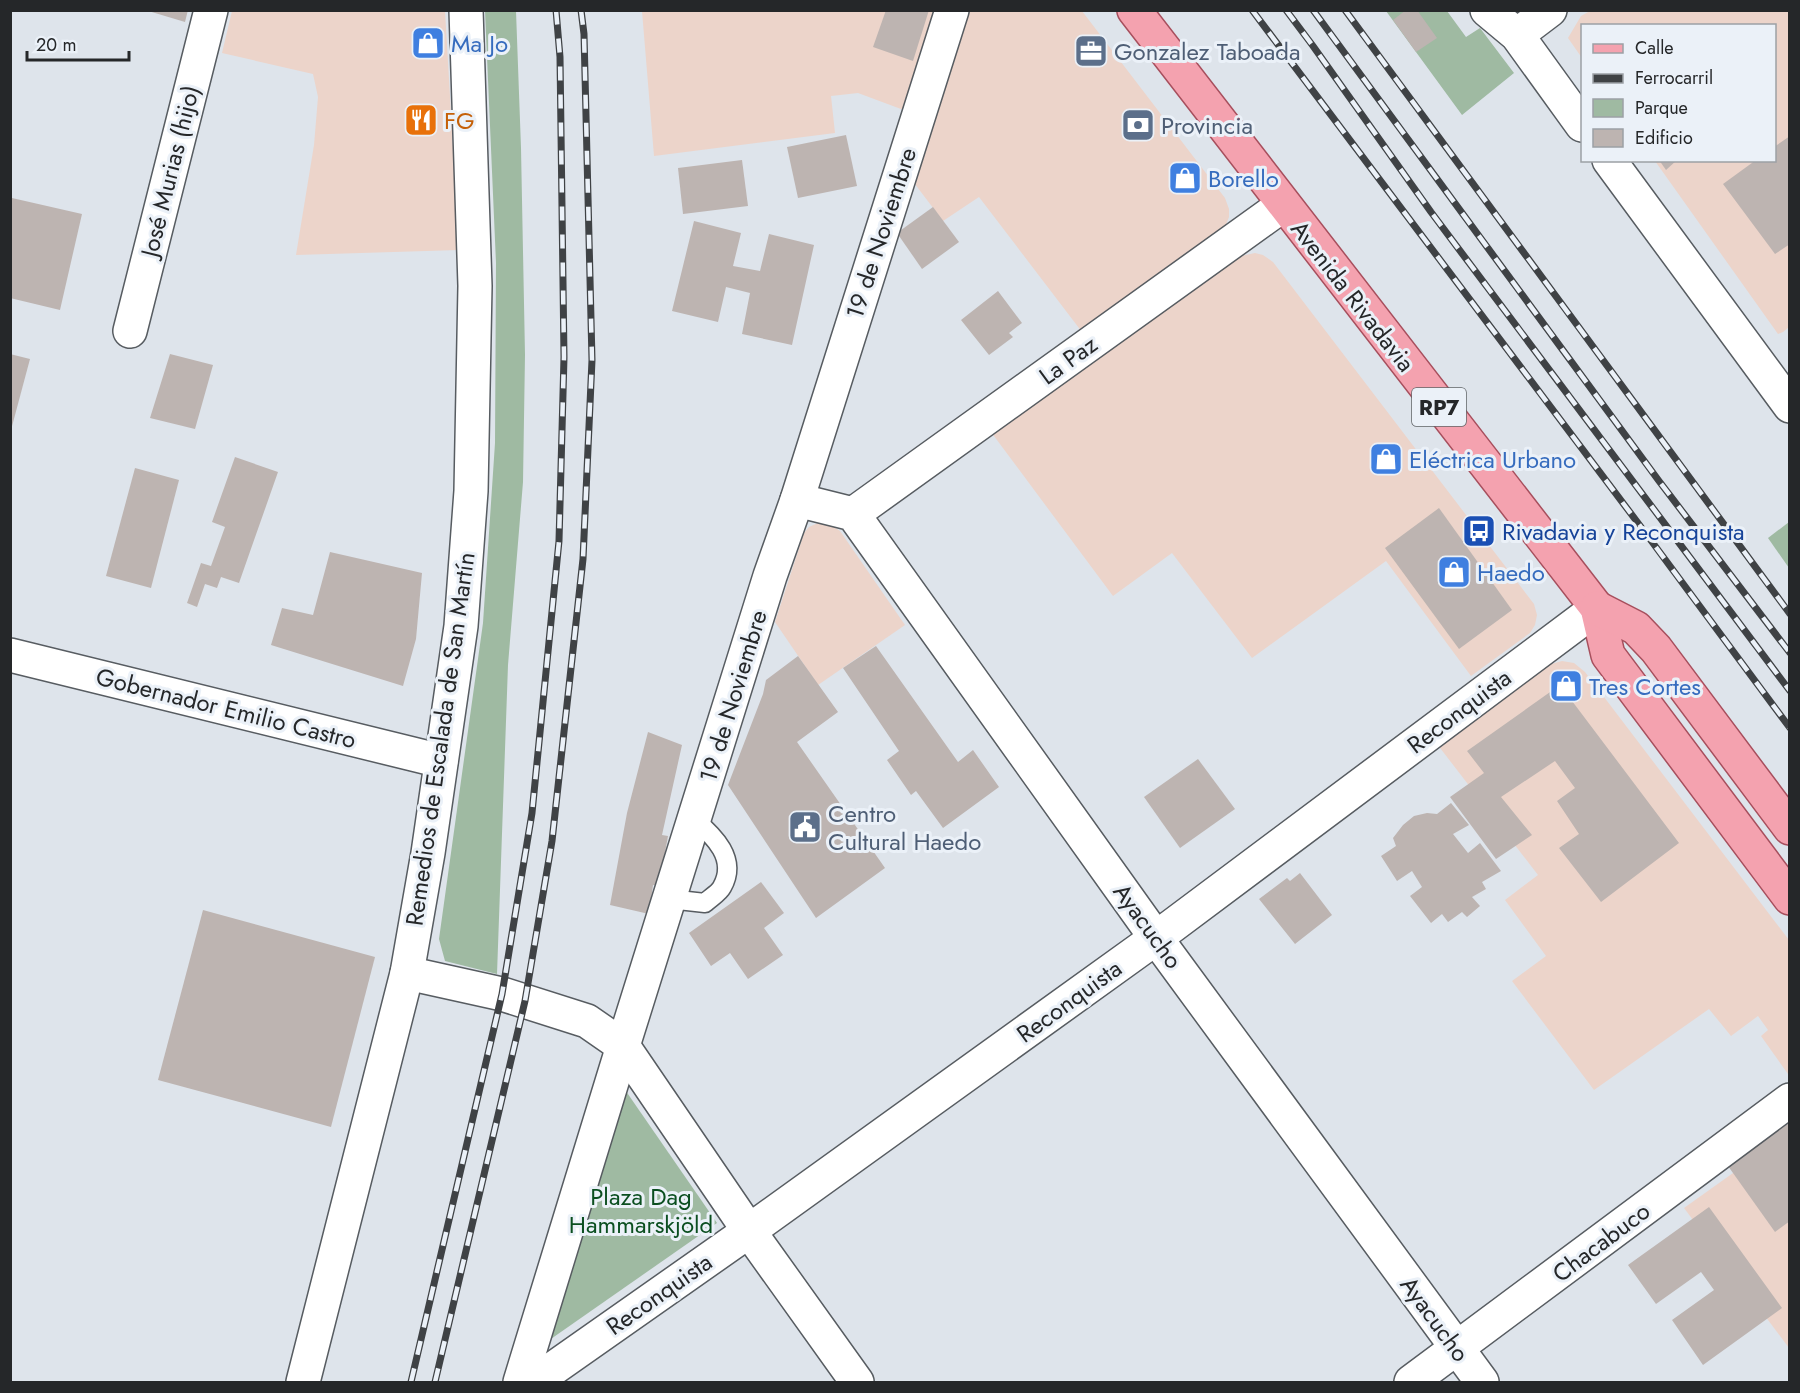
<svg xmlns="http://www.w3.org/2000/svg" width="1800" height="1393" font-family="Jost,sans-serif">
<rect width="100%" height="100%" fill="#dee4eb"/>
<g fill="#ecd4ca">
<polygon points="232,11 445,11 459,250 296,255 314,145 318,97 313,74 222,53"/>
<polygon points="642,11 942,11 909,112 858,93 831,96 835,133 654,156"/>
<polygon points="963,11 1082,11 1225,198 1229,209 1229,217 1225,227 1082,332 979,197 943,221 908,175"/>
<polygon points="1590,11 1789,11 1789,327 1783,332 1778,334 1655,161 1774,160 1774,26 1582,26 1582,58 1568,38 1581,16"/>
<polygon points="1255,253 1263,255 1273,262 1534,604 1537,615 1535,625 1530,633 1471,676 1386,561 1252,658 1172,553 1113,596 991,432 1241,256"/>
<polygon points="818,523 830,524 840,531 905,625 818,685 775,622 804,533 809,527"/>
<polygon points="1562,661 1574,663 1585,672 1789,940 1788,1074 1761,1036 1768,1030 1758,1016 1731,1036 1709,1009 1594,1090 1512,981 1546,956 1505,900 1538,875 1437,744 1544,666"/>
<polygon points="1789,1133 1789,1348 1684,1208"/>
</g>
<g fill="#9fbaa2">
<polygon points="485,11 516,11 521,148 525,355 523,482 508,665 497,974 445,961 439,939 483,623 495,443 496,263"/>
<polygon points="1386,11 1447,11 1466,37 1480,28 1514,73 1462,115"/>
<polygon points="1789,522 1789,568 1768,538"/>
<polygon points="621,1084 717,1223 548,1341"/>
</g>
<g fill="#bdb4b1">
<polygon points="145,10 188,10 185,22"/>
<polygon points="886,10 929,10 913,61 873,47"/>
<polygon points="1406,10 1417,10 1437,38 1416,52 1393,20"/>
<polygon points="846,135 857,186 798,198 787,147"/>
<polygon points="1790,136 1790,244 1775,254 1723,184 1756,160 1774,160 1774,147"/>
<polygon points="742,160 748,206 683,214 678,168"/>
<polygon points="1659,160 1677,160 1666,170"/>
<polygon points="12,198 82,214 60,310 10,298 10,206"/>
<polygon points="933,207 959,242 922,269 897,233"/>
<polygon points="694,221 741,233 733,266 760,271 769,234 814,245 792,345 742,334 750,293 726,287 718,322 672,311"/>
<polygon points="998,291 1022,323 1009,333 1013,337 989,355 961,320"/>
<polygon points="10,354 30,359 11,430 10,430"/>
<polygon points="170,354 213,365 195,429 150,418"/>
<polygon points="235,457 278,472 239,583 221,577 217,588 205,584 197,607 187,603 201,563 211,566 225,527 212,522"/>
<polygon points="135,468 179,480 151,588 106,576"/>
<polygon points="1439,508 1512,610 1459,649 1385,548"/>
<polygon points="330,552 422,573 416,639 403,686 271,645 282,608 313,615"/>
<polygon points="876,646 958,762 973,750 999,787 943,828 916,791 911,795 887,760 899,751 843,668"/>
<polygon points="798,656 838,712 797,742 885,868 816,918 728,785 763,694 766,680"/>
<polygon points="1560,685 1679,843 1601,902 1559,848 1579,834 1557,801 1575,788 1555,761 1501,797 1532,835 1496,859 1450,797 1484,773 1467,751"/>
<polygon points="648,732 682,745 662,835 668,836 659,886 653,885 649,914 610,905 627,813"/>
<polygon points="1198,759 1235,809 1180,848 1144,797"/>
<polygon points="1451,803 1469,825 1453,834 1468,853 1480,843 1501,871 1482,882 1486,889 1472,897 1480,906 1467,917 1462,912 1448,922 1442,914 1431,923 1410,896 1422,887 1412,871 1397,881 1381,856 1396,846 1393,838 1403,825 1414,816 1427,813 1437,814"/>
<polygon points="1300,873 1332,915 1295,944 1259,899 1287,878 1290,881"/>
<polygon points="761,882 784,913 764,928 783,955 748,979 730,953 711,966 689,933"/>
<polygon points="203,910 375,957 331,1127 158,1080"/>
<polygon points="1790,1122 1790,1221 1775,1232 1728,1166"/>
<polygon points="1709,1207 1782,1308 1703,1365 1672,1320 1714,1290 1701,1272 1656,1304 1628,1265"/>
</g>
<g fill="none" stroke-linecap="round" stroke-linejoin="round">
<g stroke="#575c61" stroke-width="21">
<path id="lane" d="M669 899 705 903C710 898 719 893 722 887 738 859 714 836 694 819"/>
</g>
<g stroke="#575c61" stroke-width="36">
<g id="street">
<polyline points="1517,35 1550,10"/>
<polyline points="130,331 211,10"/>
<polyline points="797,500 853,514 1156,938 1482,1382"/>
<polyline points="853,514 1283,205"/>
<polyline points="407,973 502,994 587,1021 623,1046 749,1231 857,1382"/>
<polyline points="303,1382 407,973 428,853 461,626 471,491 475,286 466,10"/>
<polyline points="520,1382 623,1046 770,576 797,500 952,10"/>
<polyline points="534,1382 749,1231 1156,938 1597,608"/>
<polyline points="1411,1382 1790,1100"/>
</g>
</g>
<g stroke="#575c61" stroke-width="36">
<g id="secondary">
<polyline points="1487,10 1517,35 1582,125"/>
<polyline points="1609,160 1790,406"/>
<polyline points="10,655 441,761"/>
</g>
</g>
<g stroke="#a74f5d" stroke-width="36">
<g id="primary">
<polyline points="1134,10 1597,608 1608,655 1790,898"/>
<polyline points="1597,608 1636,628 1656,649 1790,828"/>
</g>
</g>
<use href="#lane" stroke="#fff" stroke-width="18"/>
<use href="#street" stroke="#fff" stroke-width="33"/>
<use href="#secondary" stroke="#fff" stroke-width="33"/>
<use href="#primary" stroke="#f4a2af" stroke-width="33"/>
<g stroke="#3f4245" stroke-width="7">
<g id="rail">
<polyline points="1252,10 1644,531 1790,728"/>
<polyline points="1286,10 1313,46 1431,212 1790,691"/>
<polyline points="1313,10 1659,481 1790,653"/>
<polyline points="1345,10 1790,614"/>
<polyline points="411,1382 502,994 532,813 559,541 564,357 560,57 556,10"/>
<polyline points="435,1382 525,1001 552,841 583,559 592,360 584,34 581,10"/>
</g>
</g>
<use href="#rail" stroke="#ebf1f8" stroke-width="4.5" stroke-dasharray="14" stroke-linecap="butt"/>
</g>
<defs>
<g id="shop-square" transform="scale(1.725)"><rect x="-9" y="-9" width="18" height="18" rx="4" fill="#3f7fe0" stroke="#ebf1f8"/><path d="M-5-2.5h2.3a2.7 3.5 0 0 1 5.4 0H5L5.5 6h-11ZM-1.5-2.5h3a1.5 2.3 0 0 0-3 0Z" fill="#fff"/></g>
<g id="office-square" transform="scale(1.725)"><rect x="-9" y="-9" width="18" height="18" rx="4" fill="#5c6f8a" stroke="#ebf1f8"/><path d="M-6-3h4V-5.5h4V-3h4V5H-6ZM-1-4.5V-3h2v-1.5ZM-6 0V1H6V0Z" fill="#fff"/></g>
<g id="restaurant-square" transform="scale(1.725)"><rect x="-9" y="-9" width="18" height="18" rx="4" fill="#e8710a" stroke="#ebf1f8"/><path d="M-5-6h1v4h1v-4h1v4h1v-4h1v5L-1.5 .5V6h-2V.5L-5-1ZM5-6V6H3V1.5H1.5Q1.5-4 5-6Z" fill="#fff"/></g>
<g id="bank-square" transform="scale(1.725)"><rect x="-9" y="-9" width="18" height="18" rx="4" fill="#5c6f8a" stroke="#ebf1f8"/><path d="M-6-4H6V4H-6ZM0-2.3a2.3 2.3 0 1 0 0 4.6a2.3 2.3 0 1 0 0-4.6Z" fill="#fff"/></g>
<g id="bus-square" transform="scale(1.725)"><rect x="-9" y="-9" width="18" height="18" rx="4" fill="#1a4fb4" stroke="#ebf1f8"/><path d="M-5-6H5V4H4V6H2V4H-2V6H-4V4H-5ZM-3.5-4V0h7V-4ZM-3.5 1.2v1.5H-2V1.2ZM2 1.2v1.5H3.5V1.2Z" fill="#fff"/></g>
<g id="civic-square" transform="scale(1.725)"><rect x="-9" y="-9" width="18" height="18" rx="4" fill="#5c6f8a" stroke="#ebf1f8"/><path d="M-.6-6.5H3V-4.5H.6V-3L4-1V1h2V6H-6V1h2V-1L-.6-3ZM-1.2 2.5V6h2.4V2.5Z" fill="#fff"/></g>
</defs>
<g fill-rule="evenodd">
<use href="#shop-square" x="428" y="43"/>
<use href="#office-square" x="1091" y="51"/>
<use href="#restaurant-square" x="421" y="120"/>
<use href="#bank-square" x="1138" y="125"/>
<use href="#shop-square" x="1185" y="178"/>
<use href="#shop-square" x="1386" y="459"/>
<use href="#bus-square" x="1479" y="531"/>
<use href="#shop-square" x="1454" y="572"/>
<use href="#shop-square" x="1566" y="686"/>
<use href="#civic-square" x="805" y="827"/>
</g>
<g text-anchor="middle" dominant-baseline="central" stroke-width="6" stroke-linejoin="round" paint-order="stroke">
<rect fill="#ebf1f8" stroke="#606467" stroke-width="1.5" x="1412" y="388" width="54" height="38" rx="4.5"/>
<g font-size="22" font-weight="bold" fill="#252729">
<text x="1439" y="407">RP7</text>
</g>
<g font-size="24" fill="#366cbe" stroke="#ebf1f8" text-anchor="start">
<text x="451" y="43">Ma Jo</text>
<text x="1208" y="178">Borello</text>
<text x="1409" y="459">Eléctrica Urbano</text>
<text x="1477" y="572">Haedo</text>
<text x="1589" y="686">Tres Cortes</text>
</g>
<g font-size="24" fill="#4e5e75" stroke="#ebf1f8" text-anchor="start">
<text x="1114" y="51">Gonzalez Taboada</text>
<text x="1161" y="125">Provincia</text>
<text x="828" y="813">Centro<tspan x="828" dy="28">Cultural Haedo</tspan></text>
</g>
<g font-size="24" fill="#c56008" stroke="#ebf1f8" text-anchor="start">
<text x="444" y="120">FG</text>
</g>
<g font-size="24" fill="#252729" stroke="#ebf1f8">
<text transform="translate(170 171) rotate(-76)">José Murias (hijo)</text>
<text transform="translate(881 233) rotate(-72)">19 de Noviembre</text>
<text transform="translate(1353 296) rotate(52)">Avenida Rivadavia</text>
<text transform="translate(1068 360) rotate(-36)">La Paz</text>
<text transform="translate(733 696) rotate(-73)">19 de Noviembre</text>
<text transform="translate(226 708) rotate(14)">Gobernador Emilio Castro</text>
<text transform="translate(1459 711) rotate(-37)">Reconquista</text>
<text transform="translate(440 739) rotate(-82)">Remedios de Escalada de San Martín</text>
<text transform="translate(1148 926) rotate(54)">Ayacucho</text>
<text transform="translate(1069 1001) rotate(-36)">Reconquista</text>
<text transform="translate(1601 1242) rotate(-37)">Chacabuco</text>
<text transform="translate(659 1294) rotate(-35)">Reconquista</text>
<text transform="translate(1435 1319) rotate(54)">Ayacucho</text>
</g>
<g font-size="24" fill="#164399" stroke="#ebf1f8" text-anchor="start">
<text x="1502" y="531">Rivadavia y Reconquista</text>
</g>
<g font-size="24" fill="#0b4f20" stroke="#ebf1f8">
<text x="641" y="1196">Plaza Dag<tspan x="641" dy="28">Hammarskjöld</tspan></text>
</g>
</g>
<rect width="1800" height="1393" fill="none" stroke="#252729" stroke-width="24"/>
<rect x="1581" y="24" width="195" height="138" fill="#ebf1f8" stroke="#9ca0a5" stroke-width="1.5"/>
<rect x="1593" y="44" width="30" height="9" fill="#f4a2af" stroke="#9ca0a5" stroke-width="1.5"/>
<text x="1635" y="54" font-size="18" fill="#252729">Calle</text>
<rect x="1593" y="74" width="30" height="9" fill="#3f4245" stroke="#9ca0a5" stroke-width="1.5"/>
<text x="1635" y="84" font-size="18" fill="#252729">Ferrocarril</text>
<rect x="1593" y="99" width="30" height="18" fill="#9fbaa2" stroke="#9ca0a5" stroke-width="1.5"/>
<text x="1635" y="114" font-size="18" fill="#252729">Parque</text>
<rect x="1593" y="129" width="30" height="18" fill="#bdb4b1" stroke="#9ca0a5" stroke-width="1.5"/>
<text x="1635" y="144" font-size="18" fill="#252729">Edificio</text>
<path d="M27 51v9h102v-9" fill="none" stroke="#252729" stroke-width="3"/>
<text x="36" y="51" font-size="18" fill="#252729" stroke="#ebf1f8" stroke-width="4.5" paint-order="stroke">20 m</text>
</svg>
